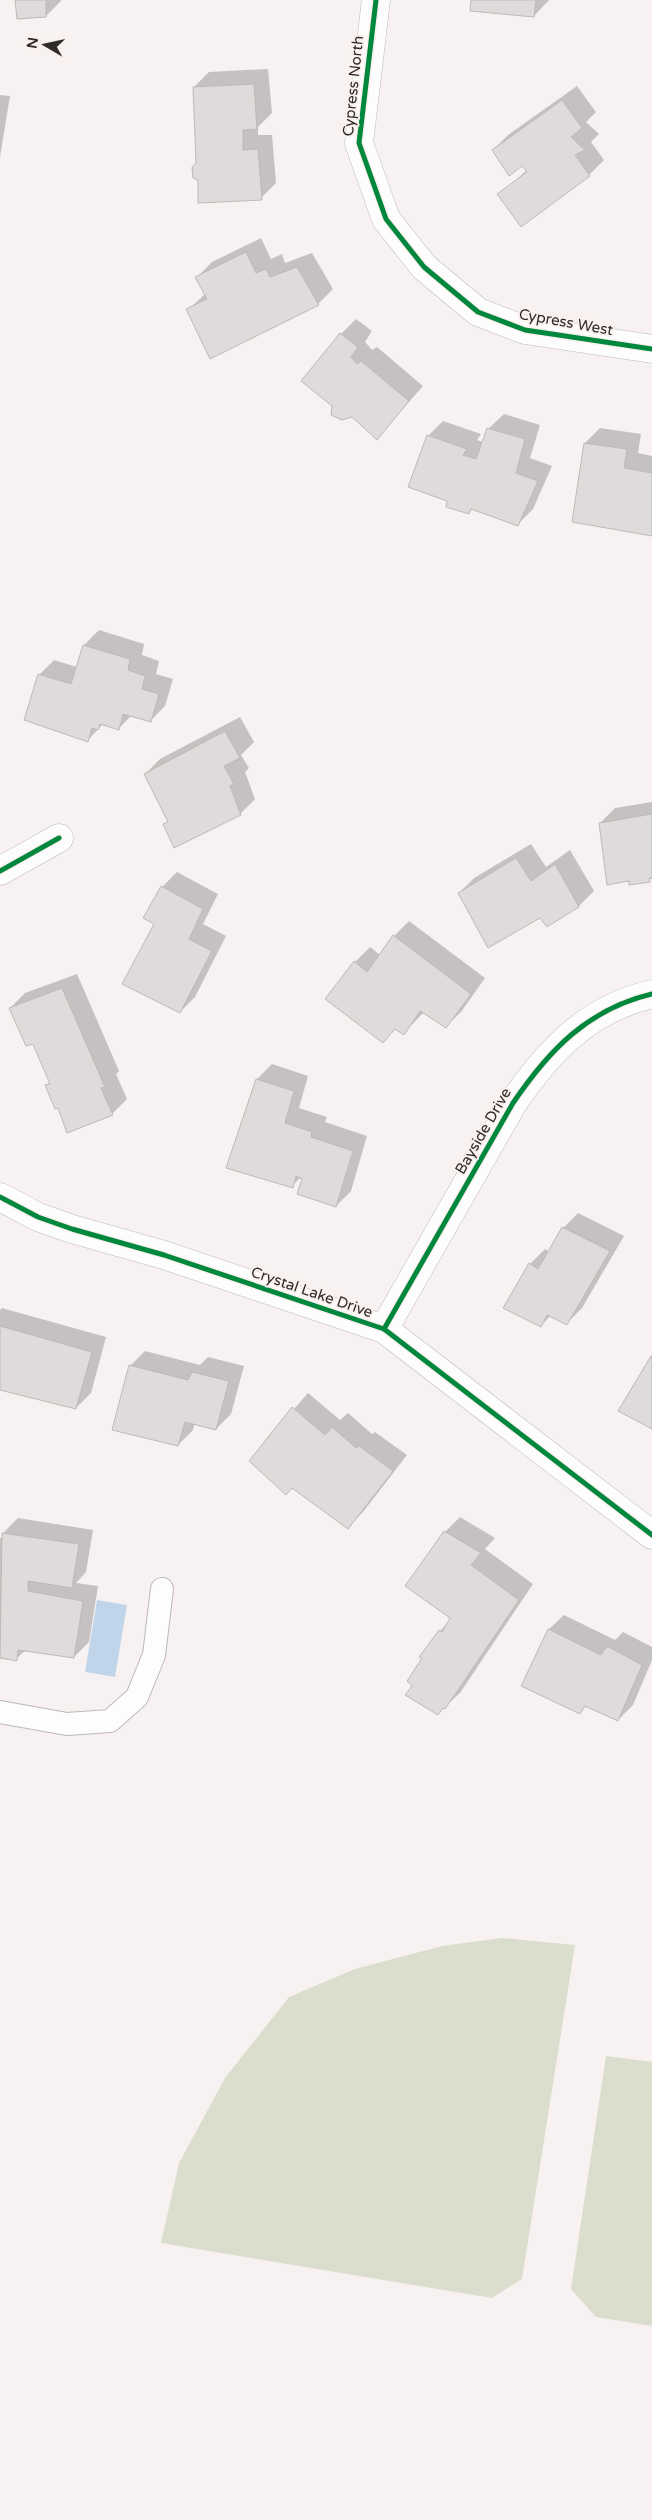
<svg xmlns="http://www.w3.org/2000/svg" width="652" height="2520" font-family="'Varela Round',sans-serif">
<rect width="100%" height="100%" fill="#f7f2f1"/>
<g fill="#dbddcd">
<polygon points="502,1938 575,1945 522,2279 492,2298 161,2243 179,2163 225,2078 289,1997 355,1969 442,1946"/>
<polygon points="606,2056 652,2062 652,2326 596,2317 571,2289"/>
</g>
<polygon fill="#c0d5ea" points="97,1600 127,1605 115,1677 85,1672"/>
<g fill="#0003">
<polygon points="16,0 61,0 61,1 46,16"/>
<polygon points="472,0 549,0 534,16"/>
<polygon points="268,69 272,113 258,127 258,135 272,135 276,183 261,198 199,180 194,87 209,72"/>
<polygon points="577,86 596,112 586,122 599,134 591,142 604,160 589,175 522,225 499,195 527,170 523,164 493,150 508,135"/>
<polygon points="0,95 10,96 0,157"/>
<polygon points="261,238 271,259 282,254 285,263 312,253 333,289 318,304 188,310 206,293 197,277 212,262"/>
<polygon points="356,319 372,331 365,342 372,350 377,347 423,386 377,438 352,416 341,334"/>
<polygon points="504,414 540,425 530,458 552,466 533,509 518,524 473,508 469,512 449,500 428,436 443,421 481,434 477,440 483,442 488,429"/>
<polygon points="600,428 641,434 638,453 652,456 652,535 585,443"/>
<polygon points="99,630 144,644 142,655 159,661 156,674 173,679 165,706 150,721 132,715 118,729 103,724 88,740 39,675 54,660 77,667 84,645"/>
<polygon points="240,717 254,742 241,755 249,768 245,772 255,799 240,814 165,824 168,821 145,774 160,759"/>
<polygon points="652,802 652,878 649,880 600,823 615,808"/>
<polygon points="531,844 546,867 570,850 594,891 579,906 547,926 541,917 459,893 474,878"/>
<polygon points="177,872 218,894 203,924 226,936 195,997 180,1012 156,924 162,887"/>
<polygon points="409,921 485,978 461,1012 446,1026 424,1012 404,1033 396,1028 383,1041 327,999 355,962 370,947 380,955 394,936"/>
<polygon points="77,974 119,1071 116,1074 127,1099 112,1114 58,1106 46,1086 50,1082 33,1042 10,1008 25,993"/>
<polygon points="272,1064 308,1076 299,1108 327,1117 325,1122 367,1136 351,1191 336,1206 301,1177 292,1186 257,1079"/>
<polygon points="578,1213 624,1236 582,1308 567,1323 551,1315 541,1326 530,1264 545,1249 549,1252 563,1228"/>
<polygon points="2,1308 106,1337 91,1393 76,1408 0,1388 0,1310"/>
<polygon points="145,1351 200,1365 208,1357 244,1366 231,1414 216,1429 195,1423 193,1430 178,1445 130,1366"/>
<polygon points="308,1393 340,1420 348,1413 372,1434 375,1432 407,1455 363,1512 348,1527 293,1487 250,1460"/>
<polygon points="460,1517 495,1538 485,1549 533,1584 460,1693 437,1714 413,1686 440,1631 451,1619 445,1532"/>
<polygon points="18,1518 93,1530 86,1572 76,1583 98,1586 89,1642 74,1657 26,1650 16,1659 0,1657 0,1538 2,1538 3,1533"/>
<polygon points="564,1615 615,1640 623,1632 652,1647 652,1660 633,1705 618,1720 586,1705 579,1712 523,1685 549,1629"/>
</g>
<g fill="#dedbda" stroke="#bdb9b8">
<polygon points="15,0 46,0 46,17 17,19"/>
<polygon points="471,0 536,0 534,17 470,11"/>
<polygon points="254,84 257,129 243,130 243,150 258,149 262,200 198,203 198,180 193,178 192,167 196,163 193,87"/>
<polygon points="562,100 582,128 571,137 585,150 575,155 590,176 521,227 497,194 527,172 522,166 509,176 492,150"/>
<polygon points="246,252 256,273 266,269 270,277 297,267 319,305 210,359 186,309 207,299 195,277"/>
<polygon points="340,333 358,347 351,357 357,364 361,361 409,401 377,440 352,417 342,420 331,415 332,406 301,381"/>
<polygon points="487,428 525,439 516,473 538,481 518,526 471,509 469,514 446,507 447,501 408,487 427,435 467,449 463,455 476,459"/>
<polygon points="584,443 627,449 624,468 652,473 652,536 572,522"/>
<polygon points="83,645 130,659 128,670 145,676 142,689 159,694 151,722 123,714 119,730 100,724 98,730 92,728 88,742 24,720 38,674 71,684"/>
<polygon points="225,731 240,758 224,766 234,784 230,786 241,815 174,848 163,824 168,822 144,774"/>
<polygon points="652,814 652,878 649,878 650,882 629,885 629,881 607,885 599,823"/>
<polygon points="516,858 531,881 555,864 579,907 547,927 540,918 488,948 458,893"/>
<polygon points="161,886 203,909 189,939 212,951 180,1013 122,984 154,924 143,918"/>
<polygon points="393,935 471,994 446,1028 420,1011 404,1035 395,1029 383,1043 325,999 354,961 367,972"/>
<polygon points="62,988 105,1087 101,1088 113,1115 67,1133 58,1108 55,1109 45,1085 50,1084 33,1044 26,1046 9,1008"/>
<polygon points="256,1079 294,1091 285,1123 312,1132 311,1137 353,1151 336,1207 297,1194 302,1179 296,1176 293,1188 226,1168"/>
<polygon points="562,1227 610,1251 567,1325 547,1315 541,1327 503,1308 529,1263 538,1269"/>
<polygon points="0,1326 92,1352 76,1409 0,1390"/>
<polygon points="651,1356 652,1356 652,1429 618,1411"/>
<polygon points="129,1365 188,1380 192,1372 229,1381 216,1430 185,1422 178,1446 112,1430"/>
<polygon points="292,1407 325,1435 332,1427 356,1448 359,1446 393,1471 348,1529 292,1488 286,1495 249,1461"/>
<polygon points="444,1531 481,1553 471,1565 519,1600 445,1709 443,1708 438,1715 405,1695 412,1686 407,1681 422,1658 419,1657 439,1630 442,1632 450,1618 405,1586"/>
<polygon points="2,1533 79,1544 72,1588 28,1581 28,1591 83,1601 74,1658 18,1650 17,1661 0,1658"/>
<polygon points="548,1629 601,1655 607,1646 642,1665 618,1721 585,1706 580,1714 521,1686"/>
</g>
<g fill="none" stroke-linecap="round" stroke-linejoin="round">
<g stroke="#bcb9b8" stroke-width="24">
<polyline id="lane" points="0,1712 67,1724 110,1721 137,1697 154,1655 162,1589"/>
</g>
<g stroke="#bcb9b8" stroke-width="29">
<g id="street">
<polyline points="376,0 359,143 386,219 424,267 478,312 525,330 652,349"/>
<polyline points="0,871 59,838"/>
<polyline points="0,1197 38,1217 72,1229 164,1255 384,1329 652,1535"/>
<path d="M384 1329 513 1103C549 1050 588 1009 652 994"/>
</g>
</g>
<use href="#lane" stroke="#fefdfd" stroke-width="22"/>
<use href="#street" stroke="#fefdfd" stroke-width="28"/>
<g stroke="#faf1ee" stroke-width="8">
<g id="cycleway">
<polyline points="376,0 359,143 386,219 424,267 478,312 525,330 652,349"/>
<polyline points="0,871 59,838"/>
<polyline points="0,1197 38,1217 72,1229 164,1255 384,1329 652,1535"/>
<path d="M384 1329 513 1103C549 1050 588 1009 652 994"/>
</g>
</g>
<use href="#cycleway" stroke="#00873e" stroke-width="5"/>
</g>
<g text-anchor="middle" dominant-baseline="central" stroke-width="4" stroke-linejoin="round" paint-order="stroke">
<g font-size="15" fill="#2e2b29" stroke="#faf1ee">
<text transform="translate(353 86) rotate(-84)">Cypress North</text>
<text transform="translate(566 322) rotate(10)">Cypress West</text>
<text transform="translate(483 1131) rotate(-60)">Bayside Drive</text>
<text transform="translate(312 1292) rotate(19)">Crystal Lake Drive</text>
</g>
</g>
<g transform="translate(45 45) rotate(279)" stroke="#faf1ee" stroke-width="4" paint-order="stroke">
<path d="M0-4L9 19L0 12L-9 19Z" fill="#2e2b29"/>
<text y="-8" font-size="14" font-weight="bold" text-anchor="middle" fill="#2e2b29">N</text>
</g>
</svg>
